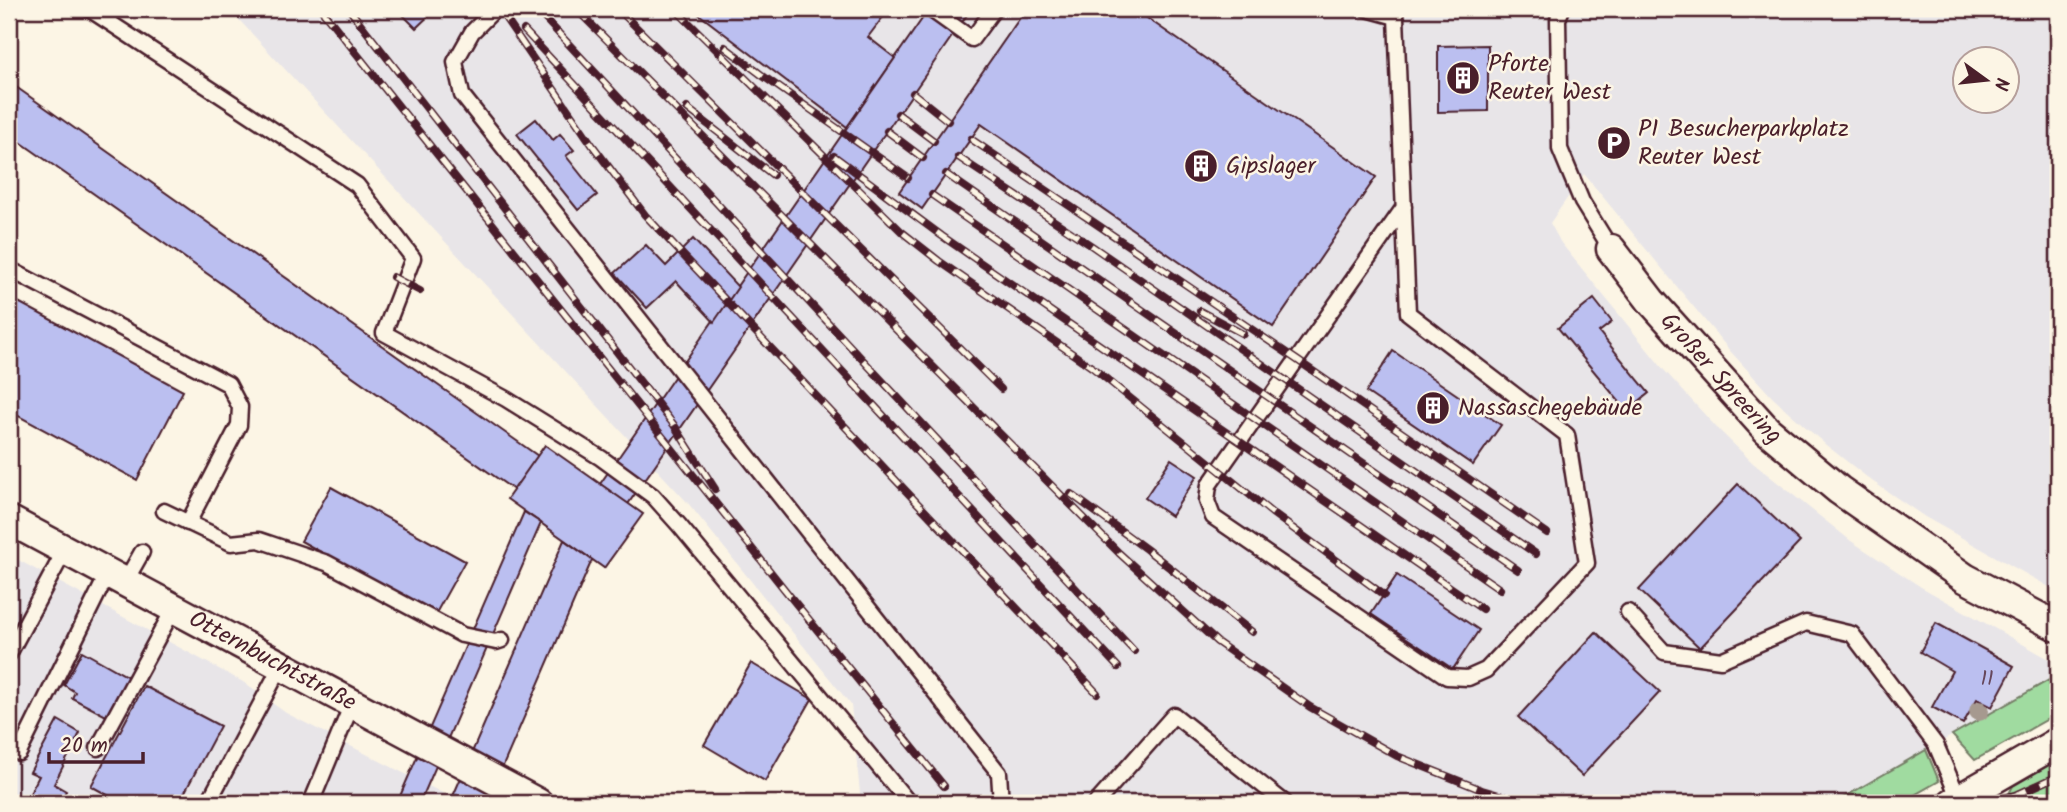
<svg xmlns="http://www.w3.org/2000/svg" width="2067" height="812" font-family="Kalam,sans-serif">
<rect width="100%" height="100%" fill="#fcf5e5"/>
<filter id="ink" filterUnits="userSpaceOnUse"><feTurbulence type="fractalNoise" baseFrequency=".0143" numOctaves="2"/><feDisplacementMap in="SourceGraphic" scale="14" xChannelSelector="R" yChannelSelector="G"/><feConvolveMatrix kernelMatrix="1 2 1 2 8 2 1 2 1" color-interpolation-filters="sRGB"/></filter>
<g filter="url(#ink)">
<g fill="#e8e5e8" fill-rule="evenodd">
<path d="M229 9H2058V592L1925 517 1872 481 1826 445 1773 398 1731 352 1584 174 1550 223 1561 243 1664 370 1716 427 1753 463 1851 541 1921 587 2058 664V675L1834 803H861L851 705 688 503ZM1966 60H2008V102H1966Z"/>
<polygon points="9,555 243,682 286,713 462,803 9,803"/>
</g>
<g fill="#a0dba0" stroke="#757d66" stroke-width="2">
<polygon points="2058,675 2058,711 2055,715 1975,760 1952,735"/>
<polygon points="1926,750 1939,781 1900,803 1834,803"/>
<polygon points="2058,760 2058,803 2004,803 2013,786"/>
</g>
<g fill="#bbbff0" stroke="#4a1f2b" stroke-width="2">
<polygon points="397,9 436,9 416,28"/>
<polygon points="692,9 889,9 868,37 895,58 847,127"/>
<polygon points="929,9 971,9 628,504 600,484"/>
<polygon points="1026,9 1134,9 1376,177 1273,327 981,124 922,209 899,192"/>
<polygon points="1488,45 1488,111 1438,112 1438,46"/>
<polygon points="9,82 538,456 514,490 9,134"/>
<polygon points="536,119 553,140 560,134 574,150 566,156 597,195 578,210 517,134"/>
<polygon points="693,239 738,287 714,322 676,281 647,308 615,273 646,245 666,266"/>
<polygon points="9,297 183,391 137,480 9,411"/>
<polygon points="1594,299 1612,322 1599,332 1649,393 1627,411 1558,328"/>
<polygon points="1393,351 1501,425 1473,465 1366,392"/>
<polygon points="545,445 643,514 604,568 507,499"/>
<polygon points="1171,459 1197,476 1171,516 1145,498"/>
<polygon points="1738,484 1800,542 1700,648 1639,590"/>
<polygon points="331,487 465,561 435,615 301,541"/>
<polygon points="524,512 541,523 420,803 397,803"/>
<polygon points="564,540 592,560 487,803 450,803"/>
<polygon points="1397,575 1479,630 1453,669 1371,614"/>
<polygon points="1936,623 2014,666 1992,707 1977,699 1963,724 1932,707 1952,671 1920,652"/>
<polygon points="1596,632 1660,692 1582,776 1518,717"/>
<polygon points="82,651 128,677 106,716 72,698 75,692 64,685"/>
<polygon points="751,663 812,699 765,781 704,745"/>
<polygon points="144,686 220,726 179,803 122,803 91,786"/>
<polygon points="58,720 80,733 54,784 66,791 59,803 25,803 39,776 30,772"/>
</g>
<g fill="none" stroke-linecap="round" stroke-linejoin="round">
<g stroke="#4a1f2b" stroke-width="19">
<g id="lane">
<polyline points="89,9 357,185 413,258 384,333 506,399 601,458 653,496 679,525 909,803"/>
<polyline points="495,9 472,32 455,62 462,95 999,773 1001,803"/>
<polyline points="930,9 972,39 994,9"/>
<polyline points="1367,9 1396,17 1408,313 1567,435 1587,563 1486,670 1468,678 1447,677 1213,517 1207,501 1209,485 1404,207"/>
<polyline points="1562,9 1558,19 1560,149 1582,202 1611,249"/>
<polyline points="9,269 228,384 240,407 239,425 188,523"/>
<polyline points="164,511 231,543 259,540 327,563 462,635 496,642 502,640"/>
<polyline points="125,582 142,552"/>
<polyline points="1628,612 1664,652 1721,660 1806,623 1852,634 1936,745 1959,799"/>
<polyline points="9,654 65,550"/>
<polyline points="98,748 174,608"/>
<polyline points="19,753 108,573"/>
<polyline points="208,803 281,666"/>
<polyline points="311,803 352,704"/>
<polyline points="1096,803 1174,715 1285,803"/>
</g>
</g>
<g stroke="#4a1f2b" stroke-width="33">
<g id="street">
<path id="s1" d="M1611 249 1651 301 1767 430 1839 490 1965 578 2058 627"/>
<path id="s2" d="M9 520 538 803"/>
<polyline points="1952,803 2058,742"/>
</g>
</g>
<use href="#lane" stroke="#fcf5e5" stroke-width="14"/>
<use href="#street" stroke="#fcf5e5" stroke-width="28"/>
<g stroke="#4a1f2b" stroke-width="8">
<g id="rail">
<polyline points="321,9 789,595 944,786"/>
<polyline points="349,9 674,425 715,489"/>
<polyline points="499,9 593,146 645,215 1097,693"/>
<polyline points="536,9 1134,651"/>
<polyline points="576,9 1119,553 1217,642 1310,707 1397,756 1482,790 1527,803"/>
<polyline points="618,9 1001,389"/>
<polyline points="675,9 902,232 939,261 1093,368 1272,513 1384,595"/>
<polyline points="524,30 1118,667"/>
<polyline points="725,47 763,76 908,178"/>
<polyline points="913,93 948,121"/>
<polyline points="687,108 773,175"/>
<polyline points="898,114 934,141"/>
<polyline points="887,131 923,158"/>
<polyline points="971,139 1297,360 1547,533"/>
<polyline points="834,156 942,236 1482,609"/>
<polyline points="958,157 1092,246 1536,554"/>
<polyline points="946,174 1518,570"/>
<polyline points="932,195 1500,589"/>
<polyline points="393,277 420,291"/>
<polyline points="1200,311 1243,334"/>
<polyline points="1071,494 1146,549 1252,632"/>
<polyline points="1981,803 2016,795 2058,776"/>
</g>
</g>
<use href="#rail" stroke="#fcf5e5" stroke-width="5" stroke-dasharray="16" stroke-linecap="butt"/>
</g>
<circle fill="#a6998f" cx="1979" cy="711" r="10"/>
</g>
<defs>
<g id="building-disc" transform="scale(1.75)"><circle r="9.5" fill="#4a1f2b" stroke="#fcf5e5"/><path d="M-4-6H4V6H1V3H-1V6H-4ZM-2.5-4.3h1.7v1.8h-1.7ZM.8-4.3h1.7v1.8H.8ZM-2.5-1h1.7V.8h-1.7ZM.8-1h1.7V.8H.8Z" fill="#fff"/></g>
<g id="parking-disc" transform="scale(1.75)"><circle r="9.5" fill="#4a1f2b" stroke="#fcf5e5"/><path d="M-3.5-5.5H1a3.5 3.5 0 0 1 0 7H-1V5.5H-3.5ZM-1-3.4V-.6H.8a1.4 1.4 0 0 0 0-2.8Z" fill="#fff"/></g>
</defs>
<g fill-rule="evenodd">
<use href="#building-disc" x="1463" y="78"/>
<use href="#parking-disc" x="1614" y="143"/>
<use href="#building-disc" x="1201" y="166"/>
<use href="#building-disc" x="1433" y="408"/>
</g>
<g text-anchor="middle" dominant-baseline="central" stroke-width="5" stroke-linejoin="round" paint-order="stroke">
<g font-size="21" fill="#66475c">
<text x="1987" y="679">11</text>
</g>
<g font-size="24" fill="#4a1f2b" stroke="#fcf5e5" text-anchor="start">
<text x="1488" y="64">Pforte<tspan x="1488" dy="28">Reuter West</tspan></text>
<text x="1638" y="129">P1 Besucherparkplatz<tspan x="1638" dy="28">Reuter West</tspan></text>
<text x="1226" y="166">Gipslager</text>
<text x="1458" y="408">Nassaschegebäude</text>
</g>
<g font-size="24" fill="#4a1f2b" stroke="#fcf5e5">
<text stroke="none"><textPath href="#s1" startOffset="170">Großer Spreering</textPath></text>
<text stroke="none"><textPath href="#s2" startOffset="299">Otternbuchtstraße</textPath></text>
</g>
</g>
<rect width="2067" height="812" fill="none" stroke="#fcf5e5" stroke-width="35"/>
<rect x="18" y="18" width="2032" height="777" fill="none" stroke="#4a1f2b" stroke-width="2.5" filter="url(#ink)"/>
<g transform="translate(1986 80) rotate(105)"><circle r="33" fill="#fcf5e5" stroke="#b59f9b" stroke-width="2"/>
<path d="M0-5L12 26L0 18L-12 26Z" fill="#4a1f2b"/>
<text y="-10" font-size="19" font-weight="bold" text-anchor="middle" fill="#4a1f2b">N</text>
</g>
<path d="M49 752v10h94v-10" fill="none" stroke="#4a1f2b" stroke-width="3.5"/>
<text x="60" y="752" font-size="21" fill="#4a1f2b" stroke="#fcf5e5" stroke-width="5" paint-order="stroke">20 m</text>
</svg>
